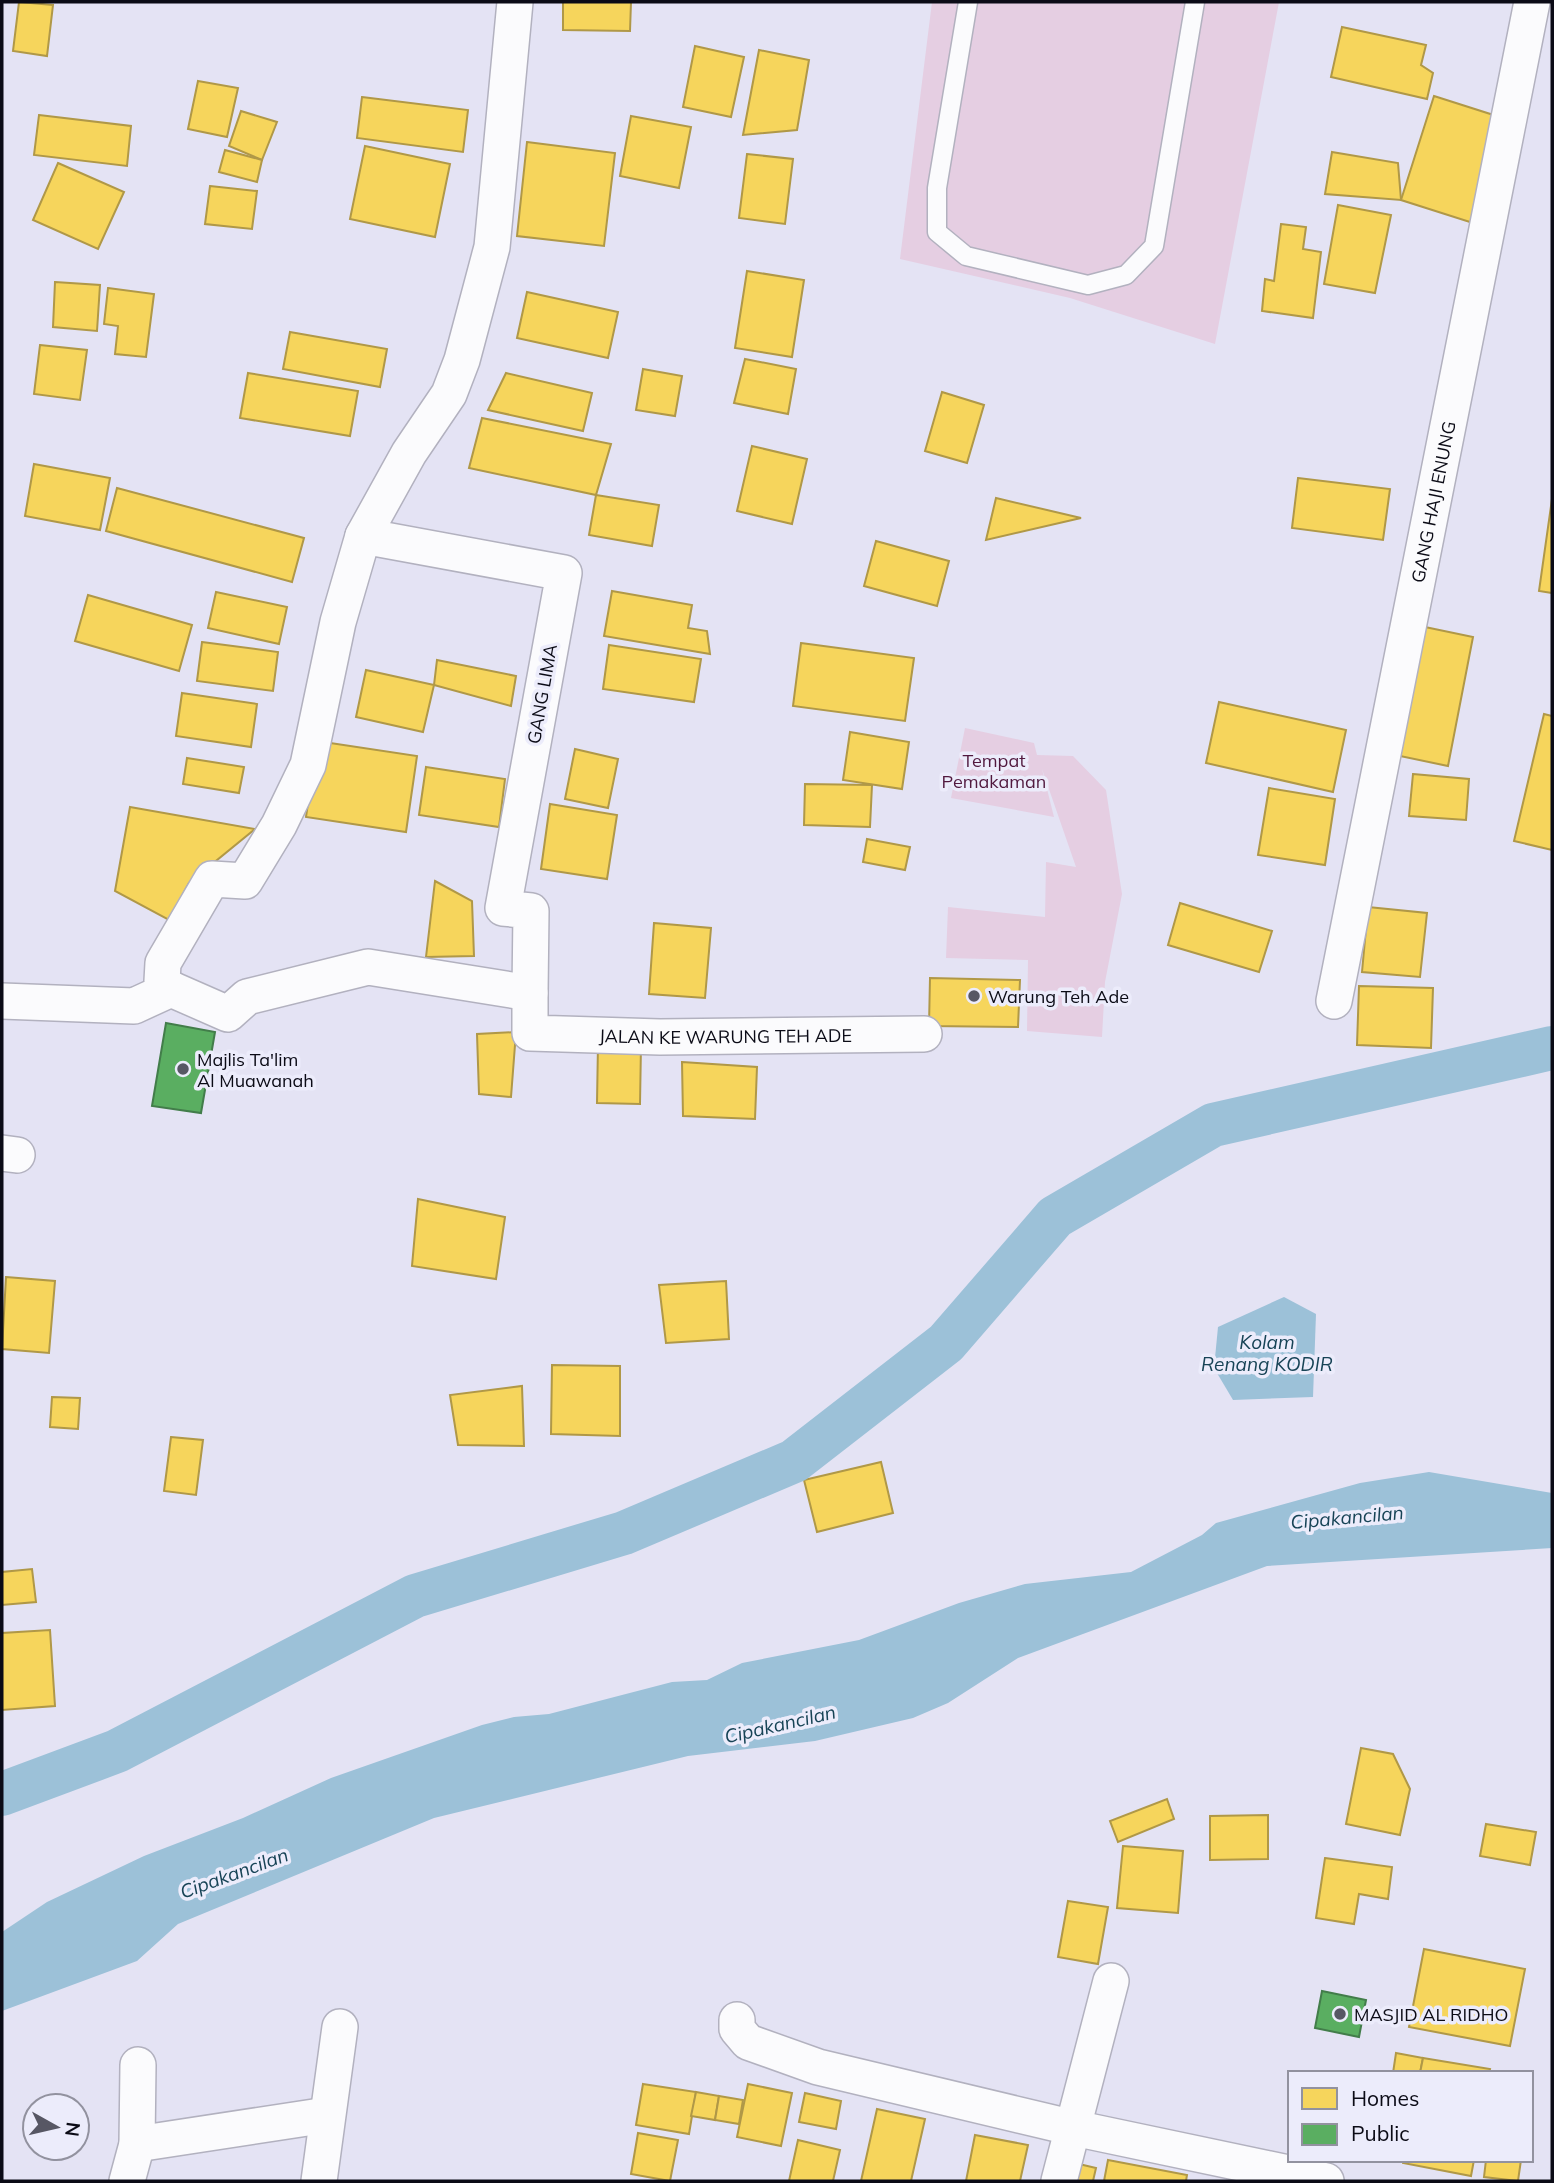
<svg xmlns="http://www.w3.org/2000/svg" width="1554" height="2183" font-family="Mulish,sans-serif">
<rect width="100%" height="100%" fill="#e4e3f4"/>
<g fill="#e5cee2">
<polygon points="932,2 1279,2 1215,344 1070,298 900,259"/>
<polygon points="965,728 1034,743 1037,755 1073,756 1106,790 1122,894 1105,982 1102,1037 1027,1031 1028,960 946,958 948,907 1045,917 1046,862 1076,867 1042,769 1054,817 951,798"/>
</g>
<g fill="#9cc1d8">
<polygon points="1284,1297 1316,1314 1313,1397 1233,1400 1214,1368 1218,1327"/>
<polygon points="1429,1472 1552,1493 1552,1548 1267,1566 1018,1658 948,1703 913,1718 815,1741 688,1756 434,1818 178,1924 137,1961 2,2011 2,1932 47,1902 144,1856 243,1818 331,1778 482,1725 514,1717 549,1714 672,1682 707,1680 742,1663 859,1640 959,1603 1025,1584 1131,1572 1202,1535 1216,1523 1360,1483"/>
</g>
<g fill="#f6d55c" stroke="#b09847" stroke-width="2">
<polygon points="19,2 53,5 47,56 13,51"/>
<polygon points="563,2 631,2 630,31 563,30"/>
<polygon points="1342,27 1426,45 1421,65 1433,73 1427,99 1331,77"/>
<polygon points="695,46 744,57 731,117 683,107"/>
<polygon points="759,50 809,60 797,130 743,135"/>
<polygon points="198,81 238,88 227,137 188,129"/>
<polygon points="1434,96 1506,119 1473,223 1401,200"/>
<polygon points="362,97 468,110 463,152 357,138"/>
<polygon points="241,111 277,122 262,160 229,146"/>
<polygon points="39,115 131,126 127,166 34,155"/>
<polygon points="631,116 691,127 679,188 620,176"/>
<polygon points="527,142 615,153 604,246 517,236"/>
<polygon points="365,146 450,164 435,237 350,219"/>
<polygon points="225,150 262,160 257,182 219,172"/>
<polygon points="1332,152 1398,163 1401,200 1325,194"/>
<polygon points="747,154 793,159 785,224 739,218"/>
<polygon points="58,163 124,192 98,249 33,220"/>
<polygon points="210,186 257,191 252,229 205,224"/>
<polygon points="1338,205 1391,215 1375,293 1324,284"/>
<polygon points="1281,224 1306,227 1303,249 1321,252 1313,318 1262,311 1265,279 1274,281"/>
<polygon points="747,271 804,280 792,357 735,348"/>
<polygon points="55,282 100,285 97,331 53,327"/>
<polygon points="108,288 154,294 146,357 115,354 118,326 104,324"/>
<polygon points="527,292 618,312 608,358 517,338"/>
<polygon points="290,332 387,349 380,387 283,369"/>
<polygon points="40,345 87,350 80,400 34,394"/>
<polygon points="745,359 796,369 788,414 734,403"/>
<polygon points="643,369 682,376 675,416 636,410"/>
<polygon points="248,373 358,391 350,436 240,418"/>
<polygon points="506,373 592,393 583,431 488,410"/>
<polygon points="942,392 984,405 967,463 925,451"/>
<polygon points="482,418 611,444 596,495 469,468"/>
<polygon points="752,446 807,459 792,524 737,511"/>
<polygon points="34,464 110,478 100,530 25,516"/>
<polygon points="1298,478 1390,489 1383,540 1292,528"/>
<polygon points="117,488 304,538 292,582 106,531"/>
<polygon points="596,495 659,505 652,546 589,535"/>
<polygon points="996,498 1081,518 986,540"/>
<polygon points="1552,499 1552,593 1539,591"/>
<polygon points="876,541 949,561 937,606 864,586"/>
<polygon points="612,591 692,605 688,628 707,631 710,654 604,636"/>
<polygon points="216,592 287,607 279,644 208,628"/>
<polygon points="88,595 192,625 179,671 75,641"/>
<polygon points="1425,627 1473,637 1448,766 1400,756"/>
<polygon points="202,642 278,652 273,691 197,681"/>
<polygon points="801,643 914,658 905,721 793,706"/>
<polygon points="609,645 701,659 694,702 603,689"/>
<polygon points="437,660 516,676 511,706 434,685"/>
<polygon points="366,670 434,685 423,732 356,717"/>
<polygon points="182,693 257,704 251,747 176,736"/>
<polygon points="1219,702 1346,730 1333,792 1206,763"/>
<polygon points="1544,714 1552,716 1552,850 1514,841"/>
<polygon points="850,732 909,742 902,789 843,780"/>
<polygon points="317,741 417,756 406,832 306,817"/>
<polygon points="575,749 618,759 608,808 565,799"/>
<polygon points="187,758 244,767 239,793 183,784"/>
<polygon points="426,767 505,779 499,827 419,815"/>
<polygon points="1413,774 1469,779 1466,820 1409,816"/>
<polygon points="805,784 872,785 870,827 804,825"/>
<polygon points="1269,788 1335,799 1325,865 1258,855"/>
<polygon points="550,804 617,815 607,879 541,869"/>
<polygon points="130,807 255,829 189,883 169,920 115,891"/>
<polygon points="867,839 910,847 905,870 863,862"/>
<polygon points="435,881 472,901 474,956 426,957"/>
<polygon points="1180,903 1272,931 1259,972 1168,945"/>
<polygon points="1368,907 1427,913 1420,977 1362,972"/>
<polygon points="654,923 711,928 705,998 649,994"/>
<polygon points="930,978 1020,980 1018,1027 929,1026"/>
<polygon points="1359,986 1433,988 1431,1048 1357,1045"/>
<polygon points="516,1032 511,1097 479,1094 477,1034"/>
<polygon points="598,1044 641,1045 640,1104 597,1103"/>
<polygon points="682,1062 757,1067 755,1119 683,1116"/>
<polygon points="418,1199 505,1217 496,1279 412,1266"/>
<polygon points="6,1277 55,1281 49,1353 2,1349"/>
<polygon points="726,1281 729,1339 666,1343 659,1285"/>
<polygon points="552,1365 620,1366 620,1436 551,1434"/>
<polygon points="522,1386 524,1446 458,1445 450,1395"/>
<polygon points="52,1397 80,1398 78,1429 50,1427"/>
<polygon points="171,1437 203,1440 196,1495 164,1491"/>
<polygon points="881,1462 893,1513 817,1532 804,1480"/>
<polygon points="32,1569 36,1602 2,1605 2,1572"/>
<polygon points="50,1630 55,1706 2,1710 2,1633"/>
<polygon points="1361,1748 1393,1754 1410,1789 1400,1835 1346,1824"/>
<polygon points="1167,1799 1174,1819 1118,1842 1110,1821"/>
<polygon points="1268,1815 1268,1859 1210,1860 1210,1816"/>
<polygon points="1486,1824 1536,1832 1530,1865 1480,1856"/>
<polygon points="1123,1846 1183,1851 1178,1913 1117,1908"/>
<polygon points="1325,1858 1392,1867 1388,1899 1359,1894 1354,1924 1316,1918"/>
<polygon points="1068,1901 1108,1907 1098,1964 1058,1957"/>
<polygon points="1424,1949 1525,1969 1510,2046 1409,2027"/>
<polygon points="1396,2053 1423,2058 1420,2073 1393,2073"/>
<polygon points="1423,2058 1490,2069 1489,2073 1420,2073"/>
<polygon points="643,2084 696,2092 689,2134 636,2125"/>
<polygon points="748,2084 792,2093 781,2146 737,2137"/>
<polygon points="696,2092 719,2096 715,2120 691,2116"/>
<polygon points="805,2093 841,2101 836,2129 799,2122"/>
<polygon points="719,2096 743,2100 739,2124 715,2120"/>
<polygon points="877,2109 925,2119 911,2181 861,2181"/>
<polygon points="638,2133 678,2140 670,2181 631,2174"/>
<polygon points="975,2135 1028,2145 1020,2181 966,2181"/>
<polygon points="798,2140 840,2150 833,2181 789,2181"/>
<polygon points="1108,2160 1187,2175 1186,2181 1104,2181"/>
<polygon points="1403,2160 1474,2160 1471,2176 1403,2163"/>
<polygon points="1486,2160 1521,2160 1518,2181 1484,2177"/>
<polygon points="1079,2164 1096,2168 1093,2181 1076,2181"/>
</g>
<g fill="#5aae61" stroke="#427d4a" stroke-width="2">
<polygon points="166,1023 215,1032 201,1113 152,1106"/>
<polygon points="1322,1991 1366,2000 1359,2037 1315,2028"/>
</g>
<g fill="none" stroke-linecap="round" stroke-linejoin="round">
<polyline stroke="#9cc1d8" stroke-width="44" points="2,1794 117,1751 415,1596 624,1533 794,1461 946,1343 1055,1217 1213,1125 1552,1048"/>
<g stroke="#b2b1bf" stroke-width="21">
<polyline id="lane" points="968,2 937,188 937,232 966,256 1088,285 1126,275 1154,246 1195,2"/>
</g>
<g stroke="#b2b1bf" stroke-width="38">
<g id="street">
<polyline points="363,536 564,573 503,908 531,911 530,993"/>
<path id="s1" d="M171 989 228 1014 247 997 368 967 530 993V1033L660 1037 924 1034"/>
<polyline points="2,1001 134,1006 171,989 162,981 163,963 212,879 245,881 279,825 308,765 338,622 363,536 409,453 449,394 462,360 492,247 515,2"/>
<path id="s2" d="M1334 1001 1532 2"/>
<polyline points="2,1153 17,1155"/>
<polyline points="737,2020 737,2029 748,2042 818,2067 1074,2128 1326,2181"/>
<polyline points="137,2144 327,2115"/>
<polyline points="127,2181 137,2144 138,2065"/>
<polyline points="319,2181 340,2027"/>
<polyline points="1059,2181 1111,1981"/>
</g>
</g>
<use href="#lane" stroke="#fbfbfd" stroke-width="18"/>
<use href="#street" stroke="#fbfbfd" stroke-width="35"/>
</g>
<g fill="#575764" stroke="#ececfb" stroke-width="2.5">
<circle cx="974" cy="996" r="7"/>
<circle cx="183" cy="1069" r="7"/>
<circle cx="1340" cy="2014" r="7"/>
</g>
<g text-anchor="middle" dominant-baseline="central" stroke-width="7" stroke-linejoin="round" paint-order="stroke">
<g font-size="18" fill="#0b0b16" stroke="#ececfb">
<text stroke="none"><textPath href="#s2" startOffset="509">GANG HAJI ENUNG</textPath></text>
<text transform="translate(542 694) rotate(-80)">GANG LIMA</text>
<text stroke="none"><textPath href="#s1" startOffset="612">JALAN KE WARUNG TEH ADE</textPath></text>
</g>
<g font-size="18" fill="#51193f" stroke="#ececfb">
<text x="994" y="760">Tempat<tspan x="994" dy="21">Pemakaman</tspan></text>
</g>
<g font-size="18" fill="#0b0b16" stroke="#ececfb" text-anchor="start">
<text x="988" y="996">Warung Teh Ade</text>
<text x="197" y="1059">Majlis Ta'lim<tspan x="197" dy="21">Al Muawanah</tspan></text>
<text x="1354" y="2014">MASJID AL RIDHO</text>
</g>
<g font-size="19" font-style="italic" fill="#174356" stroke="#ececfb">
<text x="1267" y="1342">Kolam<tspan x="1267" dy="22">Renang KODIR</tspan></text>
<text transform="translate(1347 1517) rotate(-5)">Cipakancilan</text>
<text transform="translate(780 1724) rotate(-13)">Cipakancilan</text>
<text transform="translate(234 1873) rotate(-20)">Cipakancilan</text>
</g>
</g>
<rect width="1554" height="2183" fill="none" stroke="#0b0b16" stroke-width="7"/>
<rect x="1288" y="2071" width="245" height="91" fill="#ececfb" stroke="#92929f" stroke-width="2"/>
<rect x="1302" y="2088" width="35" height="21" fill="#f6d55c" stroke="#92929f" stroke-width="2"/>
<text x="1351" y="2106" font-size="21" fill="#0b0b16">Homes</text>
<rect x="1302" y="2124" width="35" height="21" fill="#5aae61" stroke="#92929f" stroke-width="2"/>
<text x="1351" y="2141" font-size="21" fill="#0b0b16">Public</text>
<g transform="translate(56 2127) rotate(98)"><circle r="33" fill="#ececfb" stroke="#92929f" stroke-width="2"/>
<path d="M0-5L12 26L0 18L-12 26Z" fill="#575764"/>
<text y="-10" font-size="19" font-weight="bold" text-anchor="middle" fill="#0b0b16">N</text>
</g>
</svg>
